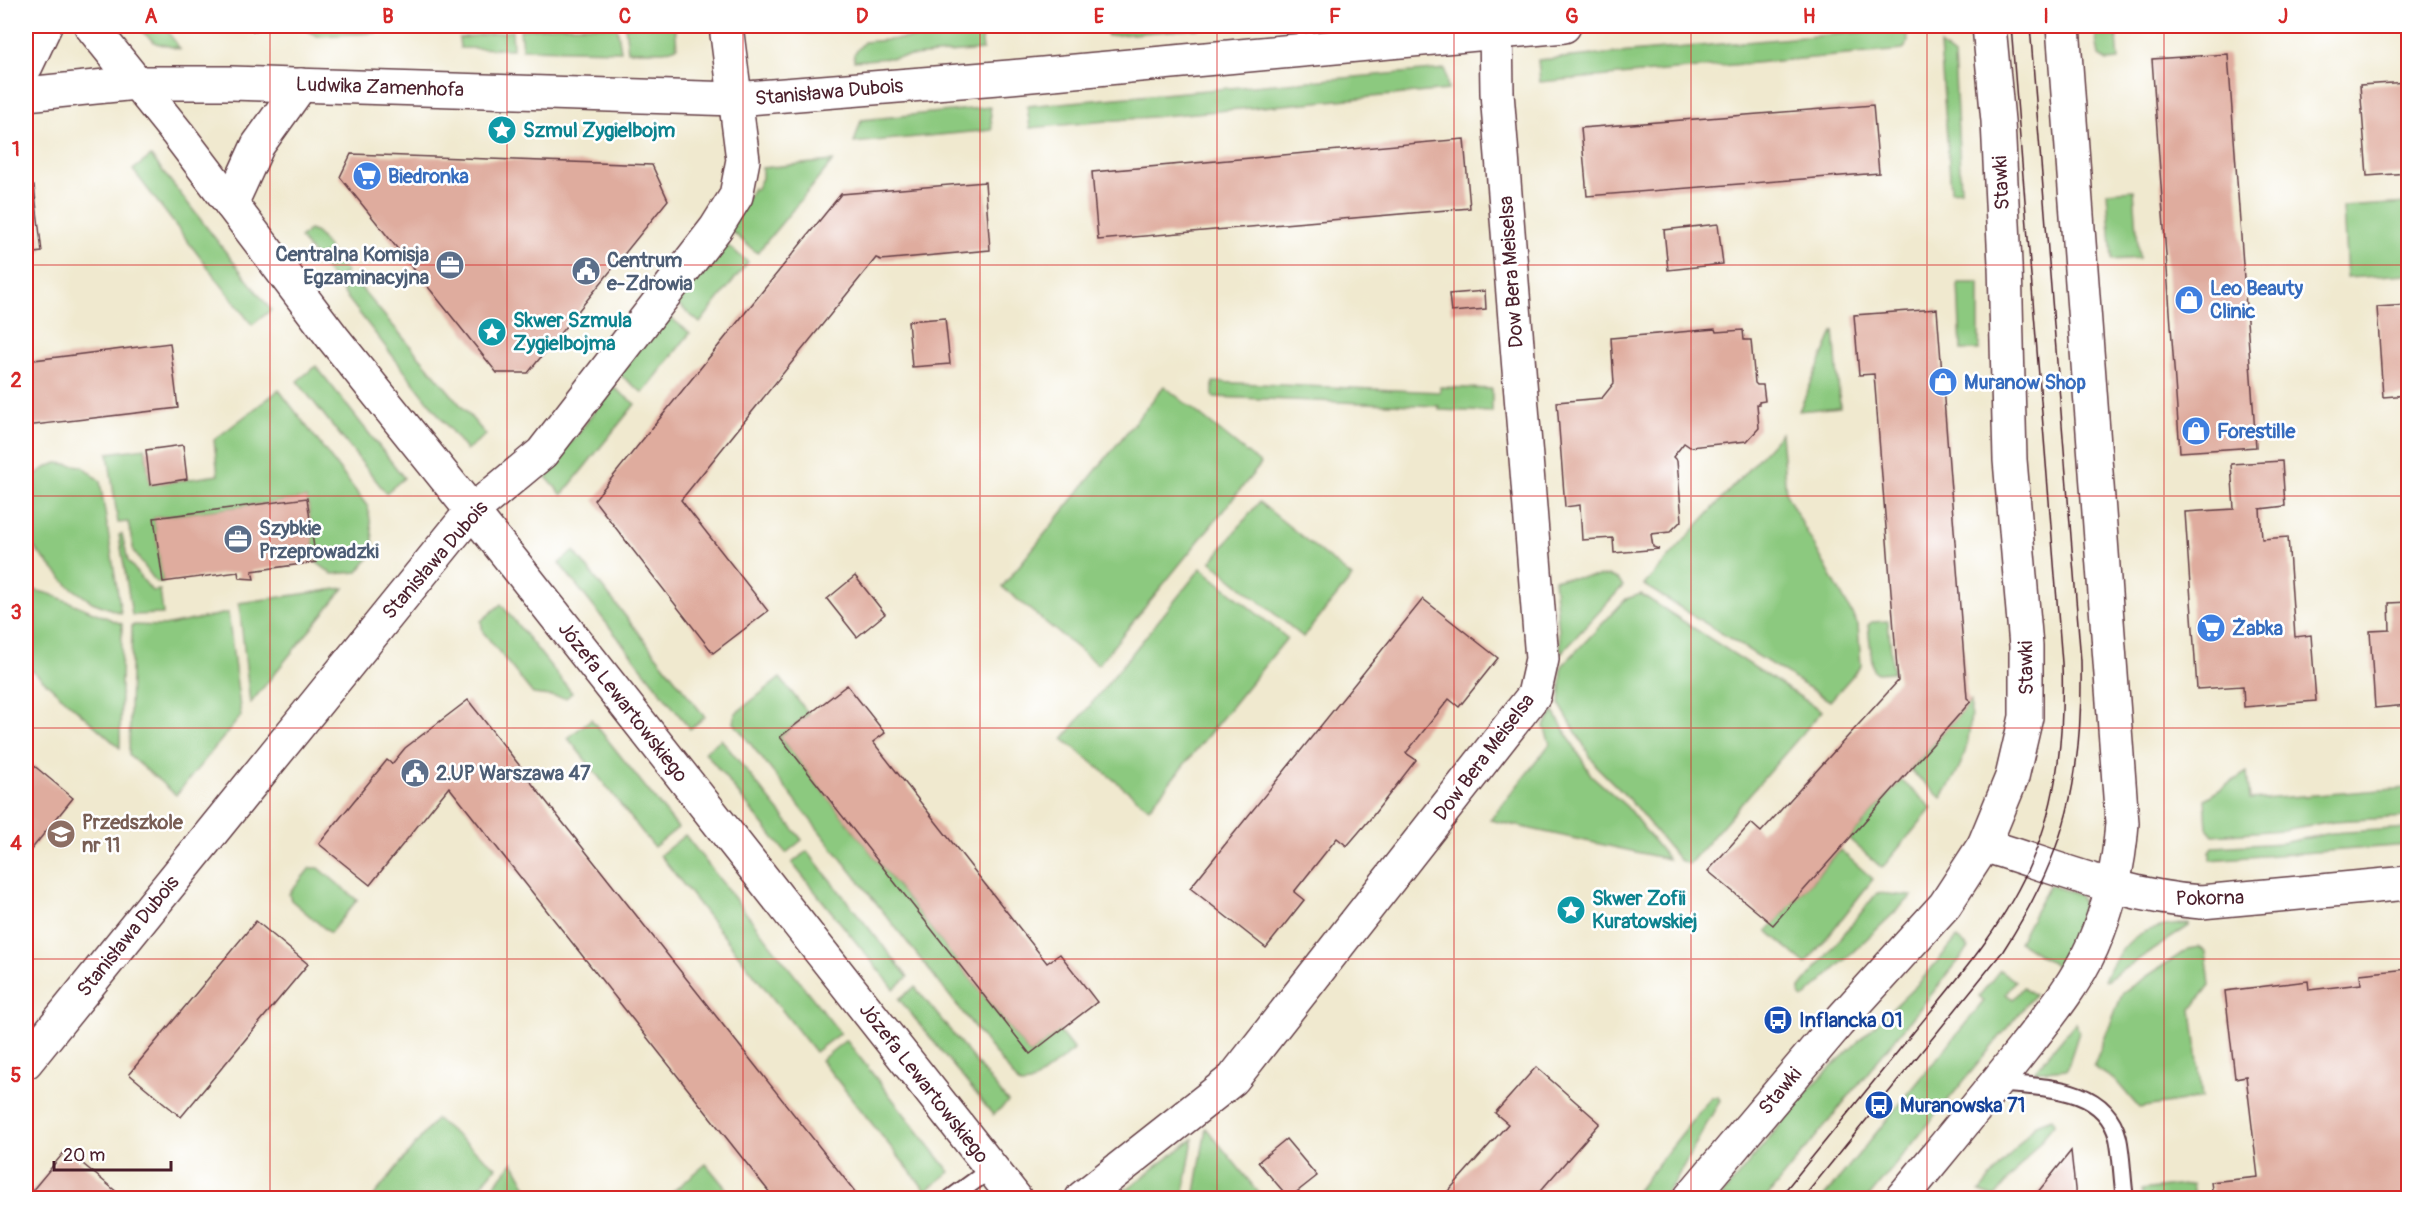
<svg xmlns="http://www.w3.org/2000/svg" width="2434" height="1224" font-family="Pangolin,sans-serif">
<rect width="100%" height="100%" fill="#fff"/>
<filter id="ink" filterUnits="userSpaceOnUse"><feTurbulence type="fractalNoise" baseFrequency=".0167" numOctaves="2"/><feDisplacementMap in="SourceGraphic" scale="12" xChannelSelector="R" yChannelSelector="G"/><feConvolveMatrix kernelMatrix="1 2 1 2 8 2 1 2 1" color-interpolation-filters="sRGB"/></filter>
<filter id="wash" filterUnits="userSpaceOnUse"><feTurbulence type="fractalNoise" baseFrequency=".008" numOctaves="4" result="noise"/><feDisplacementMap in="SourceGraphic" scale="24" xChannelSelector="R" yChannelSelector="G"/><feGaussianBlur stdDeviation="1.35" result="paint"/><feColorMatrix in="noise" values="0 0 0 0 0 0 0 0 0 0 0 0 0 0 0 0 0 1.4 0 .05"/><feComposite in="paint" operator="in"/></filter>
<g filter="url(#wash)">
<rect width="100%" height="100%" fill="#f0e9cf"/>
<g fill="#8cc97f" stroke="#6b7455" stroke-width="1.5">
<polygon points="135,26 164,26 180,49 156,43"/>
<polygon points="322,26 374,26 376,33 317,36 308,31 308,27"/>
<polygon points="389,26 444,26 445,32 389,33"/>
<polygon points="558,26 617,26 621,51 522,49 520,30"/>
<polygon points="625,26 675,26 677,47 665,51 628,51"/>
<polygon points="800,26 840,26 840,30 808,33"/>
<polygon points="1106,26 1230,26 1107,36"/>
<polygon points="2094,26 2116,26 2119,60 2107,61 2099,56"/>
<polygon points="1907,28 1908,42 1903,50 1540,82 1538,60"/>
<polygon points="512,31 513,49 460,48 459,38"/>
<polygon points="981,32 983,50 854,61 854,54 864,42"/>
<polygon points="1940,45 1954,56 1961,190 1951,191"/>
<polygon points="1445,69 1448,90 1030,128 1027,106"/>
<polygon points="990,107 992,130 854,143 861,120"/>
<polygon points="151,156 271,310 252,325 133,170"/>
<polygon points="833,161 757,253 730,230 753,188 756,190 762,178 762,168"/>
<polygon points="2134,190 2139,258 2112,260 2107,192"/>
<polygon points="2408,203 2408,274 2347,278 2343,207"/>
<polygon points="309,230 317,233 347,272 335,281 300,238"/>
<polygon points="723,242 748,262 700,323 674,301"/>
<polygon points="355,281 486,435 466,450 342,291"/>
<polygon points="1958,283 1979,283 1979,350 1961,350"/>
<polygon points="666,314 690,333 643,393 619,374"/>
<polygon points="1834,330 1840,407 1799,411"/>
<polygon points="316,366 404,478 386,493 297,381"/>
<polygon points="1213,382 1440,392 1440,387 1492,389 1492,412 1439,410 1439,406 1213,397"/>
<polygon points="612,386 635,404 562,495 546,477 564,446 574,440"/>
<polygon points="1164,386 1261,464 1098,665 1002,587"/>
<polygon points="279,390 368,507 374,545 370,557 358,572 332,574 316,562 307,498 154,518 163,582 156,582 134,552 128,522 118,523 108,453 145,448 150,485 218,475 214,440"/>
<polygon points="1781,433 1786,494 1858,625 1861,666 1830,701 1644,585"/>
<path d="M57 463 82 466 100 481 121 613 92 602 69 586 26 539C25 503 16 477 57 463Z"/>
<polygon points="1259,502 1352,577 1303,637 1211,562"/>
<polygon points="122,534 128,561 152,591 160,590 163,614 132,615 119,535"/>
<polygon points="574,551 705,717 690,729 559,563"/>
<polygon points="1201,568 1287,638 1149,808 1063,739"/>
<polygon points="1609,576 1617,579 1623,586 1561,653 1554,579"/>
<polygon points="344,588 250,704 239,603"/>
<polygon points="30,589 50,594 122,624 120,748 26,665 26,590"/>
<polygon points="1641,594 1822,711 1689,864 1679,860 1630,800 1596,766 1560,705 1562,666 1626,599"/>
<polygon points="501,604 572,693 566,698 533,694 483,632 481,621"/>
<polygon points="228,613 241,716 176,795 129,755 132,625 164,626"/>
<polygon points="1888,621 1893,672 1877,673 1873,670 1868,625 1872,622"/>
<polygon points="780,678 809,714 780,737 1030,1054 1059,1031 1074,1050 1030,1084 1020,1085 734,723 735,714"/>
<path d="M1971 701C1971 741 1965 765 1941 798L1910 770Z"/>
<polygon points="1554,712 1591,775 1627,807 1668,859 1490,820 1550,744 1544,726"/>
<polygon points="591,719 678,828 654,847 568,738"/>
<polygon points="721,739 802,840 786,853 705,752"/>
<polygon points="2247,772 2250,800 2408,788 2408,817 2334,821 2283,830 2213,835 2207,828 2205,799"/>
<polygon points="1901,780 1932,808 1882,868 1849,839"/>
<polygon points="2408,828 2408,845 2210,860 2210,852 2214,847 2282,843 2332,833"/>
<polygon points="685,835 840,1033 815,1052 660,855"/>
<polygon points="1840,850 1873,879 1806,964 1767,931"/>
<polygon points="807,851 908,977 894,989 792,863"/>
<polygon points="310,868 319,868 357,900 330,933 291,900 289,894"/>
<polygon points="2049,885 2078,894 2083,902 2079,922 2058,967 2019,942"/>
<polygon points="1877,893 1912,896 1803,999 1800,996 1800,988"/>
<path d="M2189 924V926L2106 981 2104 980C2125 937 2141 925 2189 924Z"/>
<polygon points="1957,938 1969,948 1766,1198 1720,1198 1811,1087 1919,983"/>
<polygon points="2199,947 2206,952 2210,985 2192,1009 2202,1098 2139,1108 2116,1081 2097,1069 2094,1065 2123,992 2188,949"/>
<polygon points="2000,970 2015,981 2006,994 2013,999 2023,987 2034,995 1868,1198 1823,1198 1984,1001 1979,996"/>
<polygon points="915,987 1008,1102 993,1115 899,999"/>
<polygon points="2075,1023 2079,1032 2067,1069 2034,1072"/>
<polygon points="846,1040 950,1172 926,1191 821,1060"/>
<polygon points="1711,1097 1718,1097 1720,1100 1674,1183 1660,1198 1631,1198"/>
<polygon points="2052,1118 2054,1124 1995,1197 1979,1192 2036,1124"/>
<polygon points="436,1119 496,1167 471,1198 372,1198"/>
<polygon points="1206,1128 1263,1198 1194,1198"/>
<polygon points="1193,1139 1183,1198 1115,1198"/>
<polygon points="513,1162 533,1198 484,1198"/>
<polygon points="706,1164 734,1198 665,1198"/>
<polygon points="2192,1184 2194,1198 2143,1197 2141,1190"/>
</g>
<g id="blocks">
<g fill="#dfac9e">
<polygon points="253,26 284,26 284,27 253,31"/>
<polygon points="2228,54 2256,447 2180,452 2152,59"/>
<polygon points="2408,82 2408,173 2367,176 2360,85"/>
<polygon points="1873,105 1879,173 1587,196 1581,128"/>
<polygon points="1464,139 1470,208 1098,240 1092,172"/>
<polygon points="351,154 652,165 668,200 528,373 497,373 340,177"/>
<polygon points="985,182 990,250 881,260 876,258 681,500 768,611 713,653 594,500 841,194"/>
<polygon points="34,186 42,252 26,254 26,187"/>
<polygon points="1718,224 1723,264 1668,270 1664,230"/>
<polygon points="1485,291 1486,309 1451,312 1449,294"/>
<polygon points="2408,305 2408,395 2383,397 2377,307"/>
<polygon points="1937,309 1967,698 1971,701 1773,925 1708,871 1751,823 1761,832 1898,681 1874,374 1859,375 1854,315"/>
<polygon points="945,318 950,364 912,367 908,321"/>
<polygon points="1715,329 1716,332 1743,330 1744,340 1751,340 1755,383 1757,385 1763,385 1765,401 1759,402 1759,404 1757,404 1759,428 1747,441 1690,447 1684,443 1673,457 1677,461 1682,520 1670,532 1651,534 1653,547 1659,549 1614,553 1613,538 1582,540 1580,505 1565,507 1557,402 1602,398 1614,383 1611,338"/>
<polygon points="170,343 178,408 26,426 26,361"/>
<polygon points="183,445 187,479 150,485 146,450"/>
<polygon points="2282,461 2285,506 2260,509 2262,539 2288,537 2295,637 2311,635 2316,701 2244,707 2243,686 2197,689 2185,512 2234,509 2231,464"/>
<polygon points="307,498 316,562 252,571 254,579 239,578 238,572 163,582 154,518"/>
<polygon points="855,576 885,614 857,637 827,599"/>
<polygon points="1423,599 1498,658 1459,707 1449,699 1406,753 1416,760 1371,818 1347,846 1337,838 1294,892 1304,900 1266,948 1190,888"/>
<polygon points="2408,602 2408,705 2375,708 2370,631 2390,630 2389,603"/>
<polygon points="847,685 885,733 873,742 1047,963 1060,954 1097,1002 1030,1054 780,737"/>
<polygon points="468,700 523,770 522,771 860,1198 774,1198 449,787 370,885 319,844 387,760 392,764 405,748"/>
<polygon points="26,759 73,798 26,856"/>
<polygon points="256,921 308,964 181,1117 129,1074"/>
<polygon points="2408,969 2408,1198 2213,1198 2211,1182 2258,1177 2246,1076 2235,1078 2225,991 2308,981 2309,990 2361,984 2360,974"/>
<polygon points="1536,1067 1600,1123 1534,1198 1442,1198 1508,1124 1495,1113"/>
<polygon points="1286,1139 1317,1176 1289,1198 1258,1162"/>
<polygon points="66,1150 118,1193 113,1198 26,1198"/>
<polygon points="2071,1151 2076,1198 2033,1198"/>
</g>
</g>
</g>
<g filter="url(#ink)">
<use href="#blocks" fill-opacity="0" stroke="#633d44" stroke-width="1.5"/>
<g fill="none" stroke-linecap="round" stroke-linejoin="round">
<g stroke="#633d44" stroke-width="20">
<g id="service">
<path d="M1996 1083C2040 1088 2104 1084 2118 1138 2122 1157 2122 1179 2125 1198"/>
<polyline points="951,1198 991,1169"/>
</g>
</g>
<g stroke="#633d44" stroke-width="36">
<g id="minor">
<polyline points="91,26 178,134 333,338 517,567 1015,1198"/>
<polyline points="26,66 45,26"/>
<polyline points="26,94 136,83 231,83 735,99 1010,77 1564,26"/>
<polyline points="231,204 258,145 301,85"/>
<path d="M1984 845C2055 867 2126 897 2201 902L2408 883"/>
<polyline points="26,1062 471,512 542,453 716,228 736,196 743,160 726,26"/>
<polyline points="1082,1198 1233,1079 1534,695 1542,659 1497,93 1496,26"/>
</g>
</g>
<g stroke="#633d44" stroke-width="36">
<g id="tertiary">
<polyline points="1690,1198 1837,1024 1945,905 1984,845 2012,777 2026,717 2026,646 2010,460 2005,264 1998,121 1989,26"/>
<path d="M1902 1198C1942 1149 1983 1100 2023 1049 2048 1017 2075 985 2092 947 2109 908 2119 866 2122 823L2063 26"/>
</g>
</g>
<use href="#service" stroke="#fff" stroke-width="16"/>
<use href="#minor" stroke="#fff" stroke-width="33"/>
<use href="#tertiary" stroke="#fff" stroke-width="33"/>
<g stroke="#4a1f2b" stroke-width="1.5">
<path d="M1779 1198C1825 1142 1871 1085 1917 1028 1960 976 2006 923 2032 860 2059 797 2064 730 2062 663L2011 26"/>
<path d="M1803 1198 2003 951C2067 852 2083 777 2081 661L2030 26"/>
</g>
</g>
</g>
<path fill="none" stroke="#d62828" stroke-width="1.5" stroke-opacity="0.55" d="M270 26V1198M507 26V1198M743 26V1198M980 26V1198M1217 26V1198M1454 26V1198M1691 26V1198M1927 26V1198M2164 26V1198M26 265H2408M26 496H2408M26 728H2408M26 959H2408"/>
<defs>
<g id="sight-disc" transform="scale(1.5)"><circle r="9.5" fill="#0f9aa8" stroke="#fff"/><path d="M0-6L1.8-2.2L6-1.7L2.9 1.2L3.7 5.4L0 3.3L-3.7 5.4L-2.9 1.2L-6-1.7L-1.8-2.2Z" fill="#fff"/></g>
<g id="supermarket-disc" transform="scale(1.5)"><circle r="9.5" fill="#3f7fe0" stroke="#fff"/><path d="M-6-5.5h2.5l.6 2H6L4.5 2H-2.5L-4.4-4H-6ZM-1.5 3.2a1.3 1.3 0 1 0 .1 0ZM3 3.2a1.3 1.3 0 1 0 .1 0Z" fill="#fff"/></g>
<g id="office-disc" transform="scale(1.5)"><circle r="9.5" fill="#5c6f8a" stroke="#fff"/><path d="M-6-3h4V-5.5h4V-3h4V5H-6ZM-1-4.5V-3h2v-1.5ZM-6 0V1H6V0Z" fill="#fff"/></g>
<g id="civic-disc" transform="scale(1.5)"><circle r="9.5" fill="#5c6f8a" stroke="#fff"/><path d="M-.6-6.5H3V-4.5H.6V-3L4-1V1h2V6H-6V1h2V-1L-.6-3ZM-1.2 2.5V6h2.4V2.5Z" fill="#fff"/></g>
<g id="shop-disc" transform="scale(1.5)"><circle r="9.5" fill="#3f7fe0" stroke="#fff"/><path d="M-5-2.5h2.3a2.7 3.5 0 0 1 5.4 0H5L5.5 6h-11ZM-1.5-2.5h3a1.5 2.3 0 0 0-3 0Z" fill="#fff"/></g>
<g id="school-disc" transform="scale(1.5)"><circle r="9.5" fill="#8d6e63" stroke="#fff"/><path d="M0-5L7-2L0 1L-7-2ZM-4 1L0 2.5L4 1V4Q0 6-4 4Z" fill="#fff"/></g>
<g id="bus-disc" transform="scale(1.5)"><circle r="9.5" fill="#1a4fb4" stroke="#fff"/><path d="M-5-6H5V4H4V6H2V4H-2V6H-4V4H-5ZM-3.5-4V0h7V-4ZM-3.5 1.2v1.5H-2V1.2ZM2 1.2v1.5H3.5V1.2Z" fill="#fff"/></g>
</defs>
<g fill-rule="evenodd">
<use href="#sight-disc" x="502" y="130"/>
<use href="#supermarket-disc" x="367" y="176"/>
<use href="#office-disc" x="450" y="265"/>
<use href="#civic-disc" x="586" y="271"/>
<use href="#shop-disc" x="2189" y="300"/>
<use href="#sight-disc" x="492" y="332"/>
<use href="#shop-disc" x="1943" y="382"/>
<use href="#shop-disc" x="2196" y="431"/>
<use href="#office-disc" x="238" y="539"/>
<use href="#supermarket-disc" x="2211" y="628"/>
<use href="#civic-disc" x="415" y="773"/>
<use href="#school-disc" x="61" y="834"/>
<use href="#sight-disc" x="1571" y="910"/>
<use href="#bus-disc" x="1778" y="1020"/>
<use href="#bus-disc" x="1879" y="1105"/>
</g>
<g text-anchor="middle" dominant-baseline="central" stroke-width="5" stroke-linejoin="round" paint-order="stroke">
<g font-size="20" fill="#4a1f2b" stroke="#fff">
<text transform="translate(380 87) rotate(2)">Ludwika Zamenhofa</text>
<text transform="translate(829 92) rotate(-5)">Stanisława Dubois</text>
<text transform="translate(2001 183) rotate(-93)">Stawki</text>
<text transform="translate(1511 272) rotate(-94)">Dow Bera Meiselsa</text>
<text transform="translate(435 560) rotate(-49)">Stanisława Dubois</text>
<text transform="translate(2026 668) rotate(-91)">Stawki</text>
<text transform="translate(623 702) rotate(52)">Józefa Lewartowskiego</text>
<text transform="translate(1484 757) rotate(-53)">Dow Bera Meiselsa</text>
<text transform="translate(2210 898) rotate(-1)">Pokorna</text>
<text transform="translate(128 936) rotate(-51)">Stanisława Dubois</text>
<text transform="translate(924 1083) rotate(52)">Józefa Lewartowskiego</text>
<text transform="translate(1780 1091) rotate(-50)">Stawki</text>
</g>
<g font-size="20" font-weight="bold" fill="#0d838f" stroke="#fff" text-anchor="start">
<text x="523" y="130">Szmul Zygielbojm</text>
<text x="513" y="320">Skwer Szmula<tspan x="513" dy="23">Zygielbojma</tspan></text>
<text x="1592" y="898">Skwer Zofii<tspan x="1592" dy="23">Kuratowskiej</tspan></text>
</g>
<g font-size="20" font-weight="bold" fill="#366cbe" stroke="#fff" text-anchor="start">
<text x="388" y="176">Biedronka</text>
<text x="2210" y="288">Leo Beauty<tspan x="2210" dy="23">Clinic</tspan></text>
<text x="1964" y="382">Muranow Shop</text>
<text x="2217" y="431">Forestille</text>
<text x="2232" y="628">Żabka</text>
</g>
<g font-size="20" font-weight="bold" fill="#4e5e75" stroke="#fff" text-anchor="start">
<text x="429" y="254" text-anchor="end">Centralna Komisja<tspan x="429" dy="23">Egzaminacyjna</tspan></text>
<text x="607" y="260">Centrum<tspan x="607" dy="23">e-Zdrowia</tspan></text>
<text x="259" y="528">Szybkie<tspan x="259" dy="23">Przeprowadzki</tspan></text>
<text x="436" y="773">2.UP Warszawa 47</text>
</g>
<g font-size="20" font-weight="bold" fill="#785e54" stroke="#fff" text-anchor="start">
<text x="82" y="822">Przedszkole<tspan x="82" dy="23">nr 11</tspan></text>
</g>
<g font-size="20" font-weight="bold" fill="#164399" stroke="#fff" text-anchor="start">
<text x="1799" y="1020">Inflancka 01</text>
<text x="1900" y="1105">Muranowska 71</text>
</g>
</g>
<rect width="2434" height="1224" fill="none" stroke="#fff" stroke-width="66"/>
<path d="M54 1161v9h117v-9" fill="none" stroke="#4a1f2b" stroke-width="3"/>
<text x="63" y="1161" font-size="18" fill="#4a1f2b" stroke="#ffffff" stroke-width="4.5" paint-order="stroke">20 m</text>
<rect x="33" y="33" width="2368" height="1158" fill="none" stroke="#d62828" stroke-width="2"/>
<g font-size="20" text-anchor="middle" font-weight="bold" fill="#d62828">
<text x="151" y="23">A</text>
<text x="388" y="23">B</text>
<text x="625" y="23">C</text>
<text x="862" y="23">D</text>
<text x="1099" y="23">E</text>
<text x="1335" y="23">F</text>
<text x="1572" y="23">G</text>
<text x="1809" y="23">H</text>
<text x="2046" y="23">I</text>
<text x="2283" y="23">J</text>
<text x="16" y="156">1</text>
<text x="16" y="387">2</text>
<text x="16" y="619">3</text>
<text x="16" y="850">4</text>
<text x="16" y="1082">5</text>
</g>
</svg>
